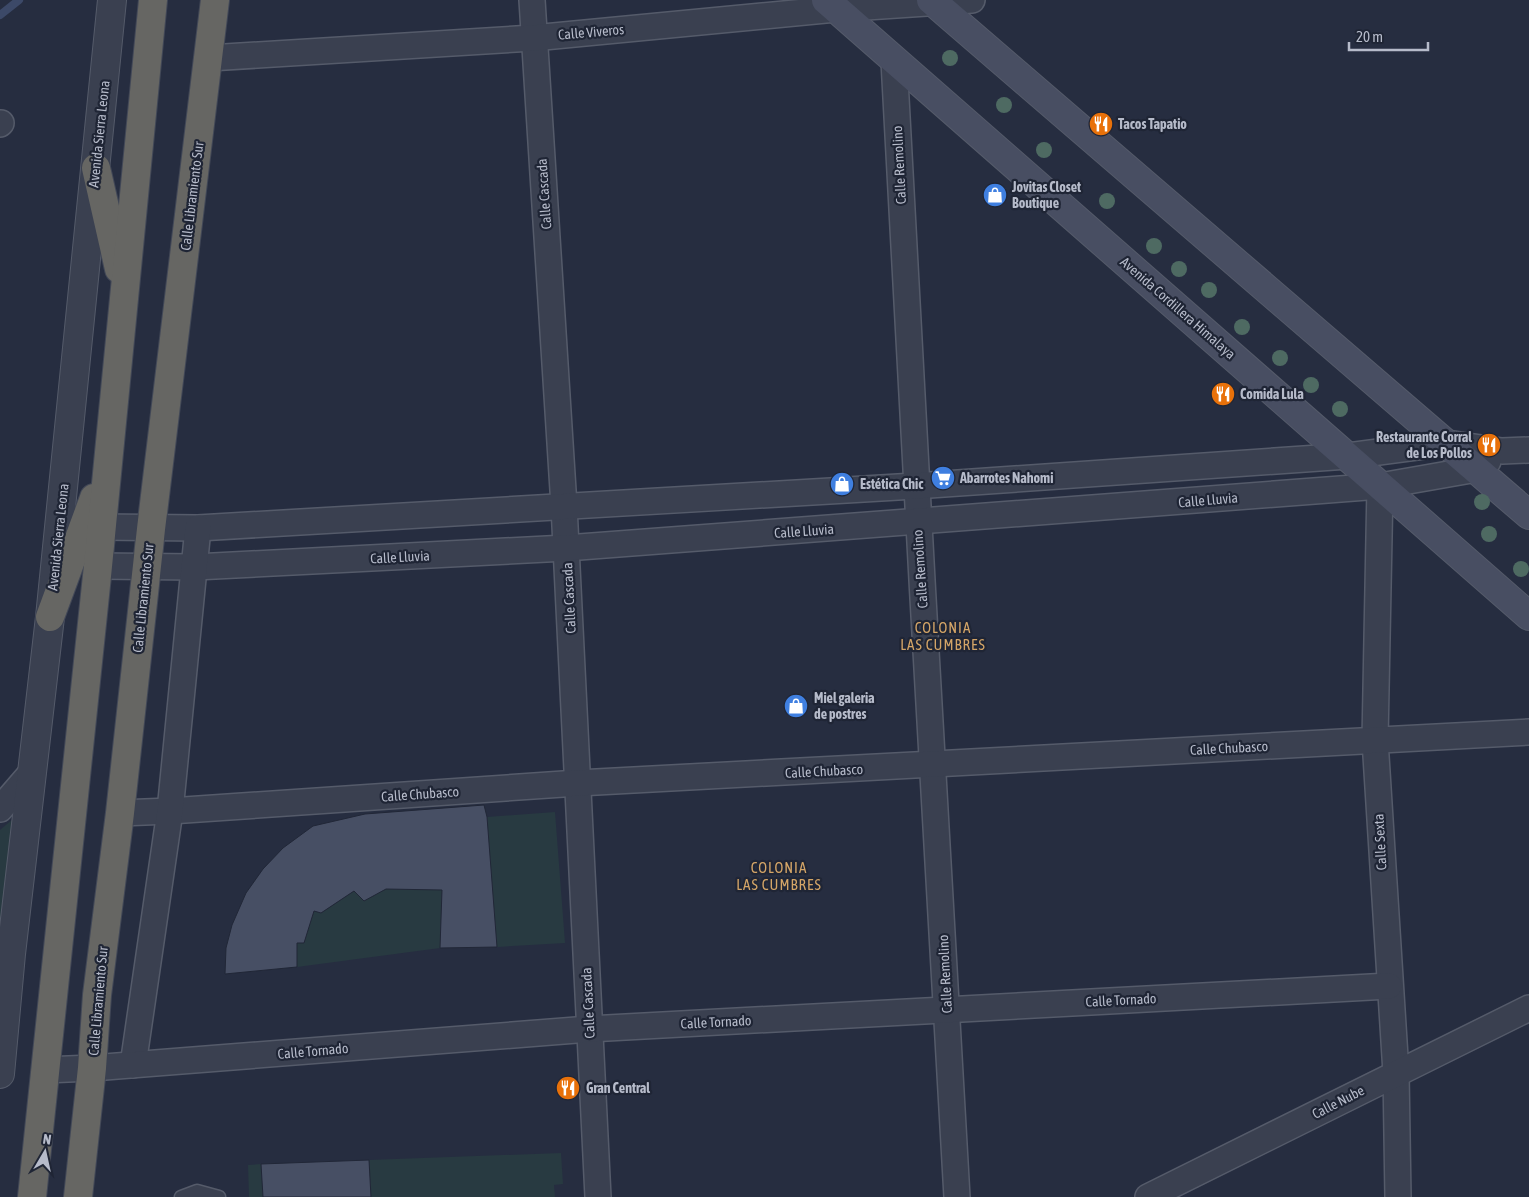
<svg xmlns="http://www.w3.org/2000/svg" width="1529" height="1197" font-family="'Asap Condensed',sans-serif">
<rect width="100%" height="100%" fill="#262d40"/>
<g fill="#283a41">
<polygon points="555,812 565,943 497,947 487,817"/>
<polygon points="13,819 4,921 0,918 0,830"/>
<polygon points="386,889 442,890 440,948 297,967 297,943 304,943 314,911 321,913 354,891 364,901"/>
<polygon points="561,1153 563,1184 554,1185 555,1197 371,1197 369,1160"/>
<polygon points="261,1164 263,1197 249,1197 248,1165"/>
</g>
<g fill="none" stroke-linecap="round" stroke-linejoin="round">
<polyline stroke="#3c4968" stroke-width="8" points="0,15 19,0"/>
</g>
<g fill="#474f64" stroke="#212737">
<polygon points="484,805 487,817 497,947 440,948 442,890 386,889 364,901 354,891 321,913 314,911 304,943 297,943 297,967 225,974 226,948 232,925 246,893 263,869 283,848 313,826 365,814"/>
<polygon points="369,1160 371,1197 263,1197 261,1164"/>
</g>
<g fill="none" stroke-linecap="round" stroke-linejoin="round">
<g stroke="#555b6a" stroke-width="15">
<polyline id="service" points="181,1197 197,1191 219,1197"/>
</g>
<g stroke="#555b6a" stroke-width="28">
<g id="minor">
<polyline points="532,0 564,506 598,1197"/>
<polyline points="209,58 533,38 836,9 972,0"/>
<path d="M894 61C913 440 936 818 957 1197"/>
<polyline points="0,124 1,123"/>
<polyline points="1380,486 1375,740 1396,1073 1398,1197"/>
<polyline points="101,527 198,528 915,486 1348,456 1447,443 1502,451 1529,450"/>
<polyline points="98,566 195,567 566,548 1380,486 1477,469 1488,461"/>
<polyline points="0,809 32,772"/>
<polyline points="120,813 170,811 578,783 1529,732"/>
<polyline points="133,1065 170,811 198,528"/>
<polyline points="45,1070 92,1068 589,1029 1389,986"/>
<polyline points="1148,1197 1529,1008"/>
</g>
</g>
<g stroke="#555b6a" stroke-width="30">
<polyline id="tertiary" points="0,1074 11,954 50,617 112,0"/>
</g>
<g stroke="#555b6a" stroke-width="30">
<g id="secondary">
<polyline points="826,0 1529,616"/>
<polyline points="931,0 1529,515"/>
</g>
</g>
<g stroke="#424857" stroke-width="30">
<g id="trunk">
<polyline points="96,168 119,269"/>
<polyline points="50,617 94,498"/>
<polyline points="32,1197 98,566 153,0"/>
<polyline points="78,1197 92,1068 97,995 120,813 151,529 215,0"/>
</g>
</g>
<use href="#service" stroke="#3a4050" stroke-width="12"/>
<use href="#minor" stroke="#3a4050" stroke-width="25"/>
<use href="#tertiary" stroke="#3a4050" stroke-width="28"/>
<use href="#secondary" stroke="#484e62" stroke-width="28"/>
<use href="#trunk" stroke="#666663" stroke-width="28"/>
</g>
<g fill="#4e6a62">
<circle cx="950" cy="58" r="8"/>
<circle cx="1004" cy="105" r="8"/>
<circle cx="1044" cy="150" r="8"/>
<circle cx="1107" cy="201" r="8"/>
<circle cx="1154" cy="246" r="8"/>
<circle cx="1179" cy="269" r="8"/>
<circle cx="1209" cy="290" r="8"/>
<circle cx="1242" cy="327" r="8"/>
<circle cx="1280" cy="358" r="8"/>
<circle cx="1311" cy="385" r="8"/>
<circle cx="1340" cy="409" r="8"/>
<circle cx="1482" cy="502" r="8"/>
<circle cx="1489" cy="534" r="8"/>
<circle cx="1521" cy="569" r="8"/>
</g>
<defs>
<g id="restaurant-disc" transform="scale(1.25)"><circle r="9.5" fill="#e8710a" stroke="#1f2535"/><path d="M-5-6h1v4h1v-4h1v4h1v-4h1v5L-1.5 .5V6h-2V.5L-5-1ZM5-6V6H3V1.5H1.5Q1.5-4 5-6Z" fill="#fff"/></g>
<g id="shop-disc" transform="scale(1.25)"><circle r="9.5" fill="#3f7fe0" stroke="#1f2535"/><path d="M-5-2.5h2.3a2.7 3.5 0 0 1 5.4 0H5L5.5 6h-11ZM-1.5-2.5h3a1.5 2.3 0 0 0-3 0Z" fill="#fff"/></g>
<g id="supermarket-disc" transform="scale(1.25)"><circle r="9.5" fill="#3f7fe0" stroke="#1f2535"/><path d="M-6-5.5h2.5l.6 2H6L4.5 2H-2.5L-4.4-4H-6ZM-1.5 3.2a1.3 1.3 0 1 0 .1 0ZM3 3.2a1.3 1.3 0 1 0 .1 0Z" fill="#fff"/></g>
</defs>
<g fill-rule="evenodd">
<use href="#restaurant-disc" x="1101" y="124"/>
<use href="#shop-disc" x="995" y="195"/>
<use href="#restaurant-disc" x="1223" y="394"/>
<use href="#restaurant-disc" x="1489" y="445"/>
<use href="#supermarket-disc" x="943" y="478"/>
<use href="#shop-disc" x="842" y="484"/>
<use href="#shop-disc" x="796" y="706"/>
<use href="#restaurant-disc" x="568" y="1088"/>
</g>
<g text-anchor="middle" dominant-baseline="central" stroke-width="4.5" stroke-linejoin="round" paint-order="stroke">
<g font-size="14" fill="#b6bbca" stroke="#1f2535">
<text transform="translate(591 32) rotate(-5)">Calle Viveros</text>
<text transform="translate(99 134) rotate(-84)">Avenida Sierra Leona</text>
<text transform="translate(899 165) rotate(-93)">Calle Remolino</text>
<text transform="translate(544 194) rotate(-94)">Calle Cascada</text>
<text transform="translate(192 196) rotate(-83)">Calle Libramiento Sur</text>
<text transform="translate(1178 308) rotate(41)">Avenida Cordillera Himalaya</text>
<text transform="translate(1208 500) rotate(-5)">Calle Lluvia</text>
<text transform="translate(804 531) rotate(-4)">Calle Lluvia</text>
<text transform="translate(58 537) rotate(-84)">Avenida Sierra Leona</text>
<text transform="translate(400 557) rotate(-3)">Calle Lluvia</text>
<text transform="translate(920 569) rotate(-94)">Calle Remolino</text>
<text transform="translate(143 598) rotate(-84)">Calle Libramiento Sur</text>
<text transform="translate(569 598) rotate(-93)">Calle Cascada</text>
<text transform="translate(1229 748) rotate(-3)">Calle Chubasco</text>
<text transform="translate(824 771) rotate(-3)">Calle Chubasco</text>
<text transform="translate(420 794) rotate(-4)">Calle Chubasco</text>
<text transform="translate(1380 842) rotate(-93)">Calle Sexta</text>
<text transform="translate(945 974) rotate(-93)">Calle Remolino</text>
<text transform="translate(1121 1000) rotate(-3)">Calle Tornado</text>
<text transform="translate(98 1001) rotate(-85)">Calle Libramiento Sur</text>
<text transform="translate(588 1003) rotate(-93)">Calle Cascada</text>
<text transform="translate(716 1022) rotate(-3)">Calle Tornado</text>
<text transform="translate(313 1051) rotate(-5)">Calle Tornado</text>
<text transform="translate(1338 1102) rotate(-27)">Calle Nube</text>
</g>
<g font-size="14" font-weight="bold" fill="#b6bbca" stroke="#1f2535" text-anchor="start">
<text x="1118" y="124">Tacos Tapatio</text>
<text x="1012" y="187">Jovitas Closet<tspan x="1012" dy="16">Boutique</tspan></text>
<text x="1240" y="394">Comida Lula</text>
<text x="1472" y="437" text-anchor="end">Restaurante Corral<tspan x="1472" dy="16">de Los Pollos</tspan></text>
<text x="960" y="478">Abarrotes Nahomi</text>
<text x="860" y="484">Estética Chic</text>
<text x="814" y="698">Miel galeria<tspan x="814" dy="16">de postres</tspan></text>
<text x="586" y="1088">Gran Central</text>
</g>
<g font-size="15" letter-spacing="1" fill="#d4a567" stroke="#1f2535">
<text x="943" y="627">COLONIA<tspan x="943" dy="17">LAS CUMBRES</tspan></text>
<text x="779" y="867">COLONIA<tspan x="779" dy="17">LAS CUMBRES</tspan></text>
</g>
</g>
<g transform="translate(45 1152) rotate(9)" stroke="#1f2535" stroke-width="4" paint-order="stroke">
<path d="M0-4L9 19L0 12L-9 19Z" fill="#b6bbca"/>
<text y="-8" font-size="14" font-weight="bold" text-anchor="middle" fill="#b6bbca">N</text>
</g>
<path d="M1349 42v8h79v-8" fill="none" stroke="#b6bbca" stroke-width="2.5"/>
<text x="1356" y="42" font-size="15" fill="#b6bbca" stroke="#1f2535" stroke-width="4" paint-order="stroke">20 m</text>
</svg>
